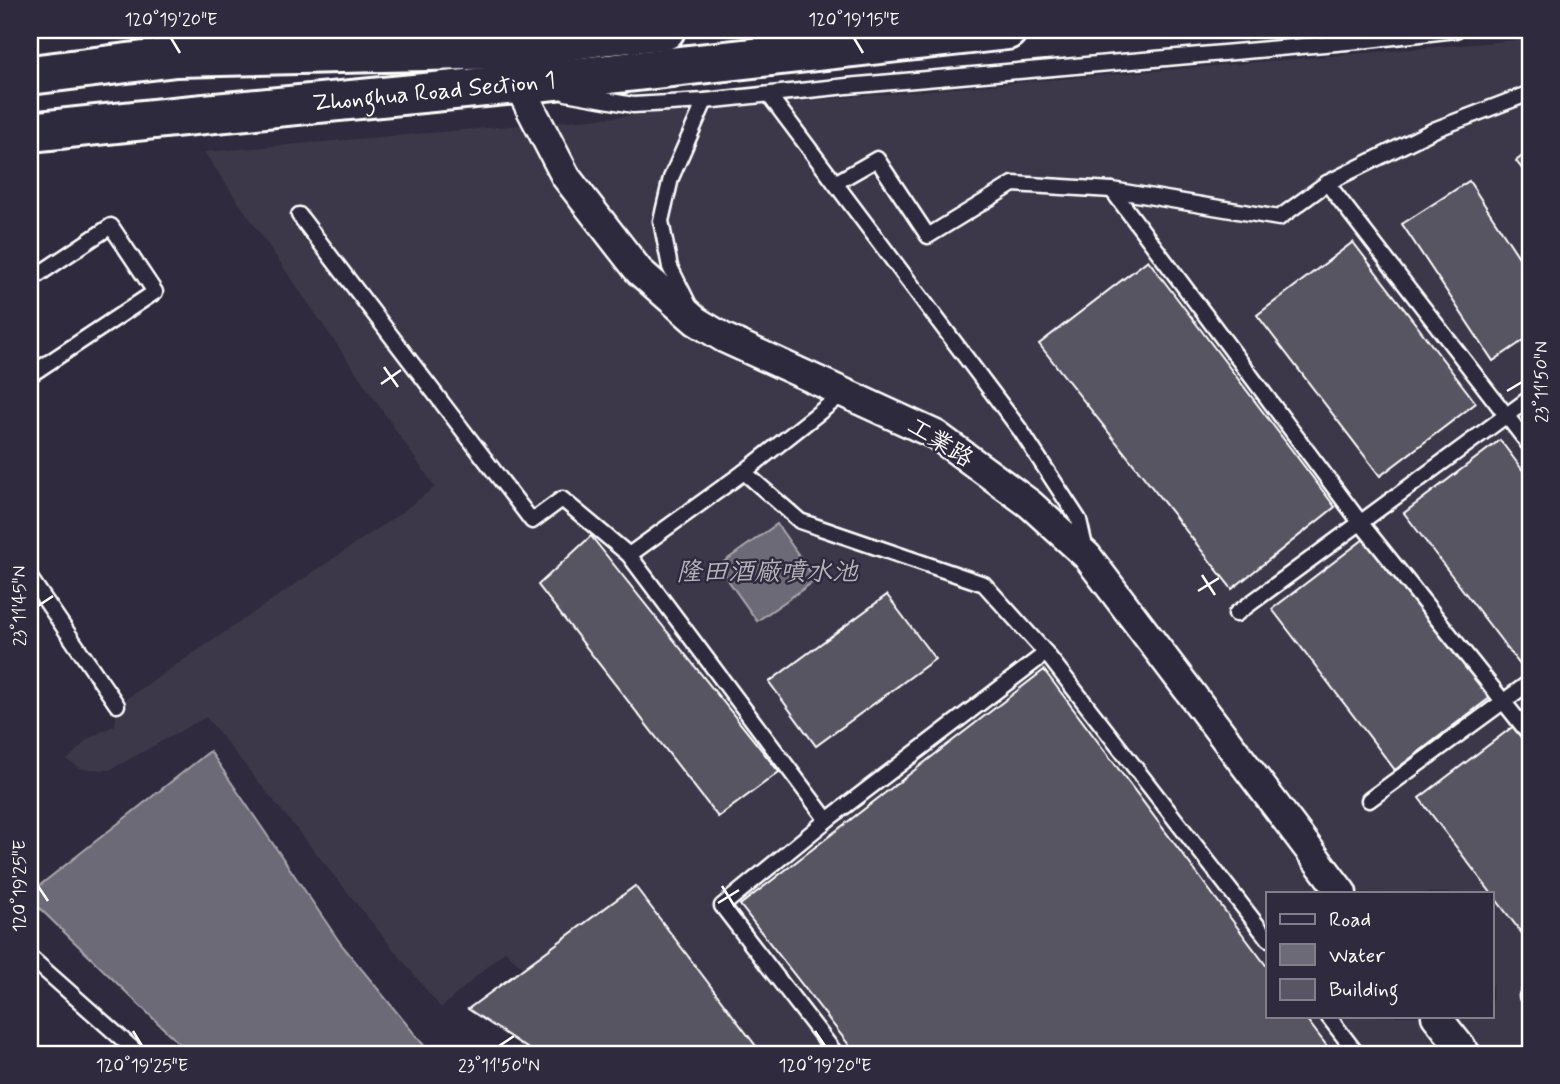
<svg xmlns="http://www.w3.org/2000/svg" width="1560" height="1084" font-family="Mynerve,'LXGW WenKai TC',sans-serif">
<rect width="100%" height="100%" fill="#2f2a3d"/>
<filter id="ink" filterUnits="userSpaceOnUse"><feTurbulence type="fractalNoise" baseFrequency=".0143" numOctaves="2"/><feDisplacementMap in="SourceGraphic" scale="14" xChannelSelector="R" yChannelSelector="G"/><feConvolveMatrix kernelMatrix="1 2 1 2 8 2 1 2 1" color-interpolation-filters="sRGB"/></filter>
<g filter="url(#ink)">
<path fill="#3c3749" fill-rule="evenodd" d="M1530 39V1054H613L505 951 441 1008 206 717 110 770 82 769 67 760 88 739 115 725 117 705 405 510 435 487 204 152ZM1268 893H1492V1016H1268Z"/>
<g fill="#6d6a77" stroke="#a7a6ad" stroke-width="2">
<polygon points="777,524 816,580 757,621 718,566"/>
<polygon points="210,751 341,944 431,1054 190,1054 30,899 30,893"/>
</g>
<g fill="#595564" stroke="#fff" stroke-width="2">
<polygon points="1530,150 1530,179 1516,161"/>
<polygon points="1469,181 1530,274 1530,336 1493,361 1402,224"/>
<polygon points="1353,242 1476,403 1380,476 1257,315"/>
<polygon points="1148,260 1335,507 1232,589 1039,344"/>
<polygon points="1500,440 1530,480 1530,671 1527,674 1404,513"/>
<polygon points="591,536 779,772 718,817 538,585"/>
<polygon points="1368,536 1491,697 1395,770 1272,609"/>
<polygon points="887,595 935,659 816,746 769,682"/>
<polygon points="1044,670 1268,968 1268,1016 1304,1016 1333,1054 856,1054 740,905"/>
<polygon points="1515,725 1530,744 1530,944 1419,798"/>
<polygon points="635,886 762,1054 536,1054 468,1009"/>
</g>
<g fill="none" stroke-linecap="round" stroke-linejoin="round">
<g stroke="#fff" stroke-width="19">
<g id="service">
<polyline points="566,93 633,105 705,101 847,86 1359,41 1456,30"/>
<polyline points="769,95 1021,431 1079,520 1086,551"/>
<polyline points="835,183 877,159 928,236 1013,184 1112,190 1279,218 1327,183 1436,129 1530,93"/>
<polyline points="1327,183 1530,446"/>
<polyline points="1112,190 1360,522 1530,735"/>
<polyline points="299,215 532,521 562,499 629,555 827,820"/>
<polyline points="30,280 111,226 155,292 30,375"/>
<polyline points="690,307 670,267 661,221 671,178 705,101"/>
<polyline points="845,392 744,472 800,521 984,584 1046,653 1268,939"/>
<polyline points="629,555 744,472"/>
<polyline points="30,578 117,705"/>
<polyline points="1236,614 1530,398"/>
<polyline points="1369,800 1530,682"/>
<polyline points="30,957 139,1054"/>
<polyline points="1527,996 1530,993"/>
<polyline points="1328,1016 1357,1054"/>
<polyline points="836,1054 722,906 827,820 1046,653"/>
</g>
</g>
<g stroke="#fff" stroke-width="33">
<g id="minor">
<polyline points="514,69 518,84 566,177 639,271 696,321 724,338 936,435 1030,504 1087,556 1342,893"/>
<polyline points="1436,1016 1466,1054"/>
</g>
</g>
<g stroke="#fff" stroke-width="44">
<g id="primary">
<polyline points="30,75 176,57 510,49 609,35 665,30"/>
<path id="s1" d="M30 132 173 117 518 84 1007 30"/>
</g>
</g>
<use href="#service" stroke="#2f2a3d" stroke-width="14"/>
<use href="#minor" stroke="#2f2a3d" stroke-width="28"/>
<use href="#primary" stroke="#2f2a3d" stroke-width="38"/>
</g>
</g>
<path fill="none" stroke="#fff" stroke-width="2.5" d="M171 38 180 53M854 38 863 53M384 367 398 387M381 384 401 370M1507 391 1522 382M1202 575 1215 595M1198 591 1219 578M38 606 53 596M38 886 48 901M722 886 735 907M718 903 739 890M133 1031 142 1046M815 1031 825 1046M499 1046 514 1036"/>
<g text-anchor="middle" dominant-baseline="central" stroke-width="5" stroke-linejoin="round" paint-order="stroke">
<g font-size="24" fill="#fff" stroke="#2f2a3d">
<text stroke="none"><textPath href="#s1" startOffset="406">Zhonghua Road Section 1</textPath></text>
<text transform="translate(940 443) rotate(32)">工業路</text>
</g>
<g font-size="26" font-style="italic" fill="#b6b4bb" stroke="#2f2a3d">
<text x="767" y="573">隆田酒廠噴水池</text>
</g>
</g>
<rect width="1560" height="1084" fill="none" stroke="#2f2a3d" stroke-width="77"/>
<rect x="1266" y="892" width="228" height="126" fill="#2f2a3d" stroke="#827f8b" stroke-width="2"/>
<rect x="1280" y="914" width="35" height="10" fill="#2f2a3d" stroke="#827f8b" stroke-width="2"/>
<text x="1329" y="926" font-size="21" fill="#ffffff">Road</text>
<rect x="1280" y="944" width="35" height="21" fill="#6d6a77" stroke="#827f8b" stroke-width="2"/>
<text x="1329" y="962" font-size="21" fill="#ffffff">Water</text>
<rect x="1280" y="979" width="35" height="21" fill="#595564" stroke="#827f8b" stroke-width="2"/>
<text x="1329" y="996" font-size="21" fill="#ffffff">Building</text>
<rect x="38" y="38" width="1484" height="1008" fill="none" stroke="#fff" stroke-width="2.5"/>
<g font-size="18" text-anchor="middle" fill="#fff">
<text x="171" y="25">120°19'20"E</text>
<text x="854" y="25">120°19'15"E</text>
<text transform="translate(1541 382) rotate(-90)" y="6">23°11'50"N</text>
<text transform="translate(19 606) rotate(-90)" y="6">23°11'45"N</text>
<text transform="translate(19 886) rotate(-90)" y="6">120°19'25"E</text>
<text x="142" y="1071">120°19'25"E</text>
<text x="499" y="1071">23°11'50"N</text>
<text x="825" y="1071">120°19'20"E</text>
</g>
</svg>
